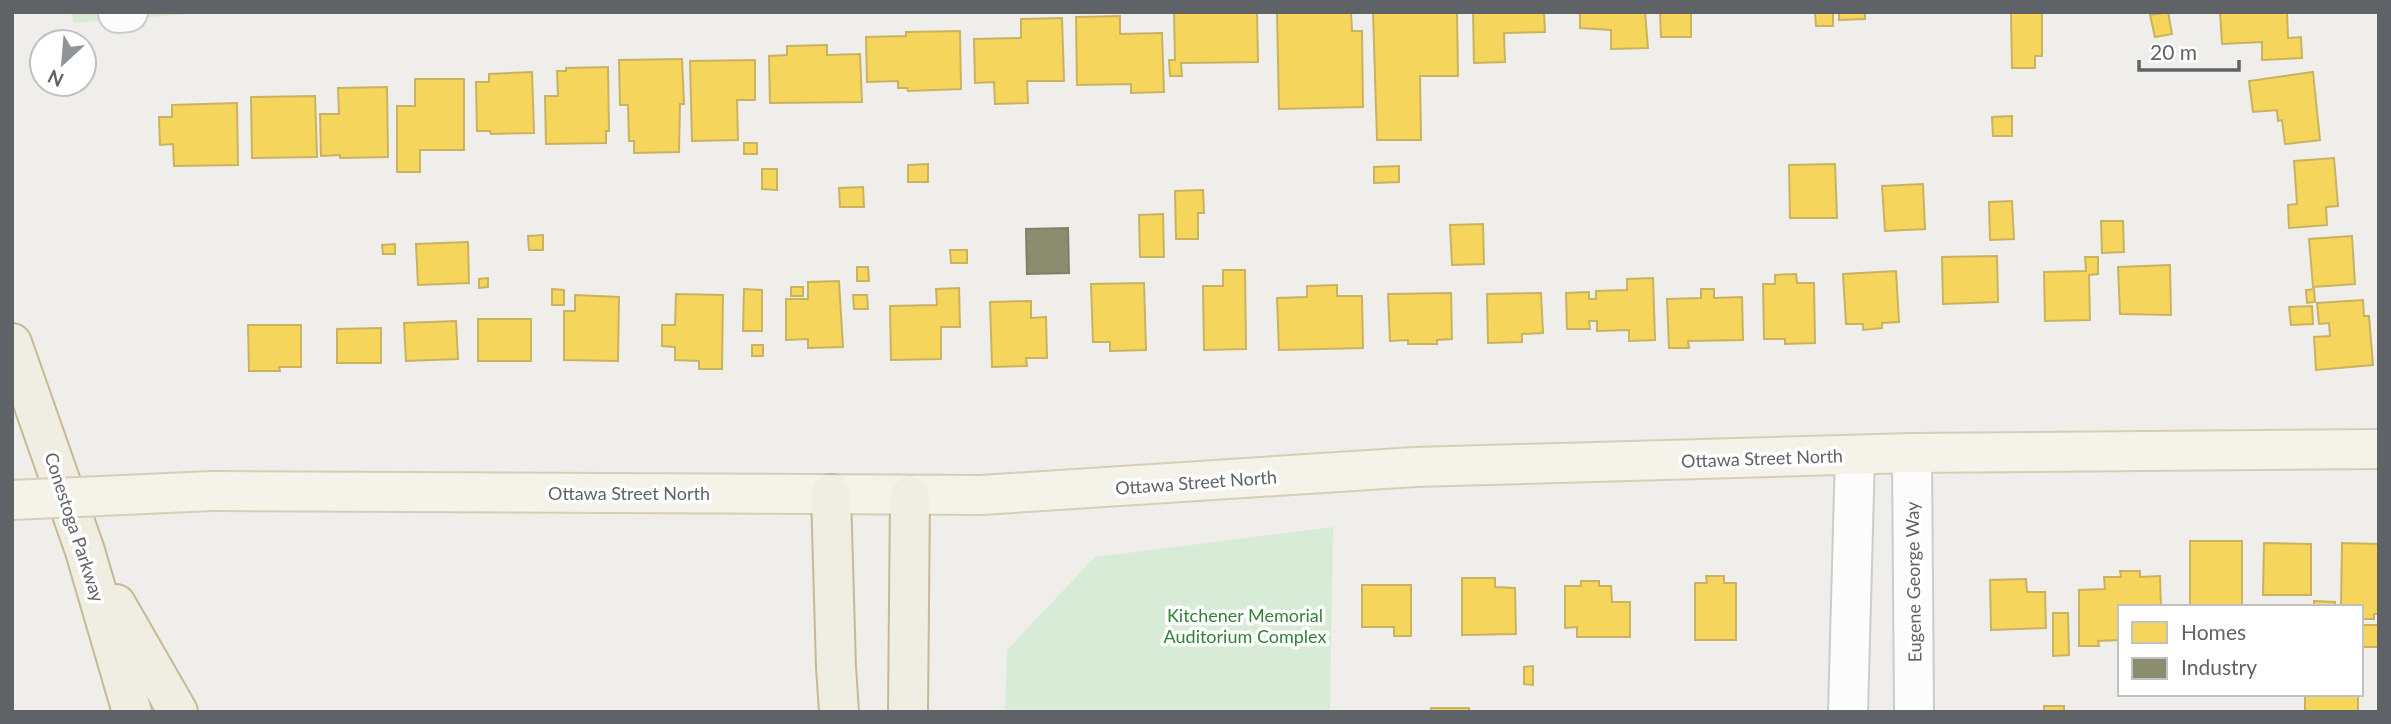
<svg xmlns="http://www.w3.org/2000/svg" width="2391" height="724" font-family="Lato,sans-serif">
<rect width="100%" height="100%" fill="#efeeea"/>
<g fill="#d8ebd6">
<polygon points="70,12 214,12 74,23"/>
<polygon points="1333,527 1330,712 1005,712 1007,650 1095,557"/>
</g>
<g fill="#f6d55c" stroke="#c9b360" stroke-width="2">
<polygon points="1174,12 1257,12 1258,62 1181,63 1182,76 1170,76 1169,60 1175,60"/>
<polygon points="1277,12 1351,12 1352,31 1362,31 1363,107 1279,109"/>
<polygon points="1373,12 1457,12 1458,76 1420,76 1421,140 1377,140"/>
<polygon points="1473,12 1544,12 1545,32 1504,33 1505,62 1474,63"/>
<polygon points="1580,12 1645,12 1648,48 1611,49 1611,30 1580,28"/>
<polygon points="1660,12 1691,12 1691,37 1661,37"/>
<polygon points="1815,12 1833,12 1833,26 1816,26"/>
<polygon points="1839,12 1865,12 1865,19 1839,20"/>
<polygon points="2011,12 2042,12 2042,56 2035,56 2035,68 2012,68"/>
<polygon points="2168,12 2172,34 2155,37 2150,15"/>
<polygon points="2220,12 2287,12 2288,38 2301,37 2302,58 2262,60 2262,42 2222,44"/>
<polygon points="1120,16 1120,34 1162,33 1164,92 1131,93 1131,84 1077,85 1076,17"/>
<polygon points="1062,18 1064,81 1027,81 1028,103 995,104 994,82 975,83 974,39 1021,38 1021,19"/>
<polygon points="960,31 961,89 908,91 907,88 898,88 898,81 867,82 866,37 906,36 906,32"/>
<polygon points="827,45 827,55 860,54 862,102 770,103 769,56 787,55 787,46"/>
<polygon points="682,59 684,104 680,104 679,152 634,153 634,141 629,141 628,105 620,105 619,60"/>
<polygon points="755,60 755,100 737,100 738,140 692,141 690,61"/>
<polygon points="608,67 609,131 606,131 606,143 546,144 545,96 558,96 557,71 566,71 566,68"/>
<polygon points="532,72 534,133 491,134 490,131 477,131 476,82 489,82 489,74"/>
<polygon points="2313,72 2320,140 2285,144 2282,120 2278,121 2277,110 2253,112 2249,81"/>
<polygon points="415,79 464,79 464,150 420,150 420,172 397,172 397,106 415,106"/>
<polygon points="387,87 388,157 340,158 340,155 321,156 320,114 339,114 338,88"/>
<polygon points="315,96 317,157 252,158 251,97"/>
<polygon points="237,103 238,165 174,166 173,144 160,145 159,117 172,117 172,105"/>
<polygon points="2012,116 2012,136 1993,136 1992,117"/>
<rect x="744" y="143" width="13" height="11"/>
<polygon points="2334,158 2338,206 2326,207 2327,225 2289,228 2288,205 2297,204 2294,161"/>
<polygon points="928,164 928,182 908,182 908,165"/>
<polygon points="1835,164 1837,218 1790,218 1789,165"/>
<polygon points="1399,166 1399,182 1374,183 1374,167"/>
<polygon points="762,169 777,169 777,190 762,189"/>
<polygon points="1923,184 1925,229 1885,231 1882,186"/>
<polygon points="863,187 864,207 840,207 839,188"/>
<polygon points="1203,190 1204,213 1198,213 1198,239 1176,239 1175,191"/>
<polygon points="2012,201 2014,239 1990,240 1989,202"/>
<polygon points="1163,214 1164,257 1140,257 1139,215"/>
<polygon points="2101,221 2123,221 2124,252 2102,253"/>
<polygon points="1483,224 1484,264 1452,265 1450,225"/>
<polygon points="543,235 543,250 529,250 528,236"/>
<polygon points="2352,236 2355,284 2313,287 2309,239"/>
<polygon points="468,242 469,283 418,285 416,244"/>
<polygon points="395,244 395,254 383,254 382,245"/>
<polygon points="950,250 967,250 967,263 951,263"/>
<polygon points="1997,256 1998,302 1943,304 1942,257"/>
<polygon points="2085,257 2098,257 2098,274 2089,275 2090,320 2045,321 2044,272 2086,271"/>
<polygon points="2170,265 2171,315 2120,314 2118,267"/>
<polygon points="857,267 868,267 869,281 857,281"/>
<polygon points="1223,270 1245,270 1246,349 1204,350 1203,286 1223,286"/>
<polygon points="1896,271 1899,322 1882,323 1882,328 1863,330 1863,324 1846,324 1843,274"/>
<polygon points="1796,274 1797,283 1814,283 1815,343 1785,344 1785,339 1764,339 1763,284 1775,284 1775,275"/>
<polygon points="488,278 488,287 479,288 479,279"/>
<polygon points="1653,278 1655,340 1629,341 1629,330 1597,331 1597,321 1589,321 1590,329 1567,329 1566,293 1589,292 1589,299 1596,299 1596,291 1627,290 1627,279"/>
<polygon points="839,281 843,347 808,348 808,339 786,340 786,299 808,299 808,282"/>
<polygon points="1144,283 1146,350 1110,351 1110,342 1093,342 1091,284"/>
<polygon points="1337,285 1337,296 1362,296 1363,348 1279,350 1277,298 1307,297 1307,286"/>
<rect x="791" y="287" width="12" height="9"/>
<polygon points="959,288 960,327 941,327 941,359 891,360 890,306 937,305 936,289"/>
<polygon points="552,289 564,290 564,305 552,305"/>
<polygon points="744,289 762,290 762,331 743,331"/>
<polygon points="1701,289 1714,289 1714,298 1742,297 1743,340 1688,341 1689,348 1669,348 1667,299 1701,298"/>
<polygon points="2314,289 2315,302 2307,303 2306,290"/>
<polygon points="1451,293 1452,339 1437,340 1437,344 1408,344 1408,340 1390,341 1388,294"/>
<polygon points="1541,293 1543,333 1522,334 1522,342 1488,343 1487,294"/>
<polygon points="676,294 723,295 722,369 699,369 699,361 675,360 675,347 662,346 662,325 675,325"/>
<polygon points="575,295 619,297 618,361 564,360 564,311 575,311"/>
<polygon points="853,295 867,295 868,309 854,309"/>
<polygon points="2363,300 2364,316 2369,316 2373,365 2316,370 2314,337 2330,336 2329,323 2319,324 2317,303"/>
<polygon points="1031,301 1031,318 1046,317 1047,358 1026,358 1027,366 992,367 990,302"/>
<polygon points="2312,306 2313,324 2291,325 2289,307"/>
<rect x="478" y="319" width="53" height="42"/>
<polygon points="456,321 458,359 406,361 404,323"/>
<polygon points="248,325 301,325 301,367 279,367 280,371 249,371"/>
<polygon points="381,328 381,363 337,363 337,329"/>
<rect x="752" y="345" width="11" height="11"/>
<rect x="2190" y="541" width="52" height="66"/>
<polygon points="2264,543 2311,544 2311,595 2263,595"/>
<polygon points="2342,543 2379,544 2379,614 2374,614 2374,619 2361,619 2361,607 2341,607"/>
<polygon points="2120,571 2140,571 2140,577 2160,576 2161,607 2120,607 2120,640 2098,641 2099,646 2079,646 2079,590 2105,589 2104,577 2121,577"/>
<polygon points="1706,576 1724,576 1724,583 1736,583 1736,640 1695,640 1695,583 1707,583"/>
<polygon points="1462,578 1495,578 1495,587 1515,588 1516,634 1462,635"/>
<polygon points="2026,579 2027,592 2045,592 2046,628 1991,630 1990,580"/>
<polygon points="1581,581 1599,581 1599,586 1611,586 1612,602 1630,602 1630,637 1577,637 1577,627 1565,628 1565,586 1581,586"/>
<polygon points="1362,585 1411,585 1411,636 1394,636 1394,627 1362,627"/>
<polygon points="2314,601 2335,602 2335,607 2314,607"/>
<polygon points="2053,613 2068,613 2069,655 2053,656"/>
<rect x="2361" y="625" width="18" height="22"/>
<polygon points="1533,666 1533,685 1524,684 1524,667"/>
<rect x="2305" y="694" width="53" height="18"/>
<rect x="2044" y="706" width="20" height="6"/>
<rect x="1431" y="708" width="38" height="4"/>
</g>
<polygon fill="#8c8c6e" stroke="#7e806c" stroke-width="2" points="1068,228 1069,273 1027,274 1026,229"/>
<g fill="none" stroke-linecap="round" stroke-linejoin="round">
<g stroke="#cbcccc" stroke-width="42">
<g id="minor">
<polyline points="118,13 128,12"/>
<polyline points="1912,453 1914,712"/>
<polyline points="1848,712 1855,455"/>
</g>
</g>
<g stroke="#d7ceb8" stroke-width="42">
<polyline id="major" points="212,491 981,495 1415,467 1912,453 2379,449"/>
</g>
<g stroke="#c8b996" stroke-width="42">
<g id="highway">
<polyline points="12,343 85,551 132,712"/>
<polyline points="831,494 836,667 839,712"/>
<polyline points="116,604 178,712"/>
<polyline points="908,712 910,496"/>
</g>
</g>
<use href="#minor" stroke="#fdfcfc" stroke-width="38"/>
<use href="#major" stroke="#f4f2e9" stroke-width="38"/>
<use href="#highway" stroke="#f0ede3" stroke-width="38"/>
<g stroke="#d7ceb8" stroke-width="42" stroke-linecap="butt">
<polyline id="major-bridge" points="12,500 212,491"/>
</g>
<use href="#major-bridge" stroke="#f4f2e9" stroke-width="38"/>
</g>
<g text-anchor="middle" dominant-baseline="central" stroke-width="7" stroke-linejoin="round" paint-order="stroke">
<g font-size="18" fill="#5f6368" stroke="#fff">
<text transform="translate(1762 458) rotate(-2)">Ottawa Street North</text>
<text transform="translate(1196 482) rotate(-4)">Ottawa Street North</text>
<text x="629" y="493">Ottawa Street North</text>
<text transform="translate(75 527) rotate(72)">Conestoga Parkway</text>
<text transform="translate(1913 582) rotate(-91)">Eugene George Way</text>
</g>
<g font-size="18" fill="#348238" stroke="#fff">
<text x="1245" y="615">Kitchener Memorial<tspan x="1245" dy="21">Auditorium Complex</tspan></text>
</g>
</g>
<rect width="2391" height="724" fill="none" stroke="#5f6368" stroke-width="28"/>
<rect x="2118" y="605" width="245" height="91" fill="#ffffff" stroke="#bfc1c3" stroke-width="2"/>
<rect x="2132" y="622" width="35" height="21" fill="#f6d55c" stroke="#bfc1c3" stroke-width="2"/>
<text x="2181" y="640" font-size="21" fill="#5f6368">Homes</text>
<rect x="2132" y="658" width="35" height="21" fill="#8c8c6e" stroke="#bfc1c3" stroke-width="2"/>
<text x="2181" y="675" font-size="21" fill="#5f6368">Industry</text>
<g transform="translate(63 63) rotate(206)"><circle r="33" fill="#ffffff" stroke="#bfc1c3" stroke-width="2"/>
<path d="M0-5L12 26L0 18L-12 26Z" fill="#919496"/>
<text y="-10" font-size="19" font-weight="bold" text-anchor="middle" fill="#5f6368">N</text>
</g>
<path d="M2139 60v10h100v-10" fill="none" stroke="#5f6368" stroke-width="3.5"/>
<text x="2150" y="60" font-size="21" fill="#5f6368" stroke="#ffffff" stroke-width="5" paint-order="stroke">20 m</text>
</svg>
